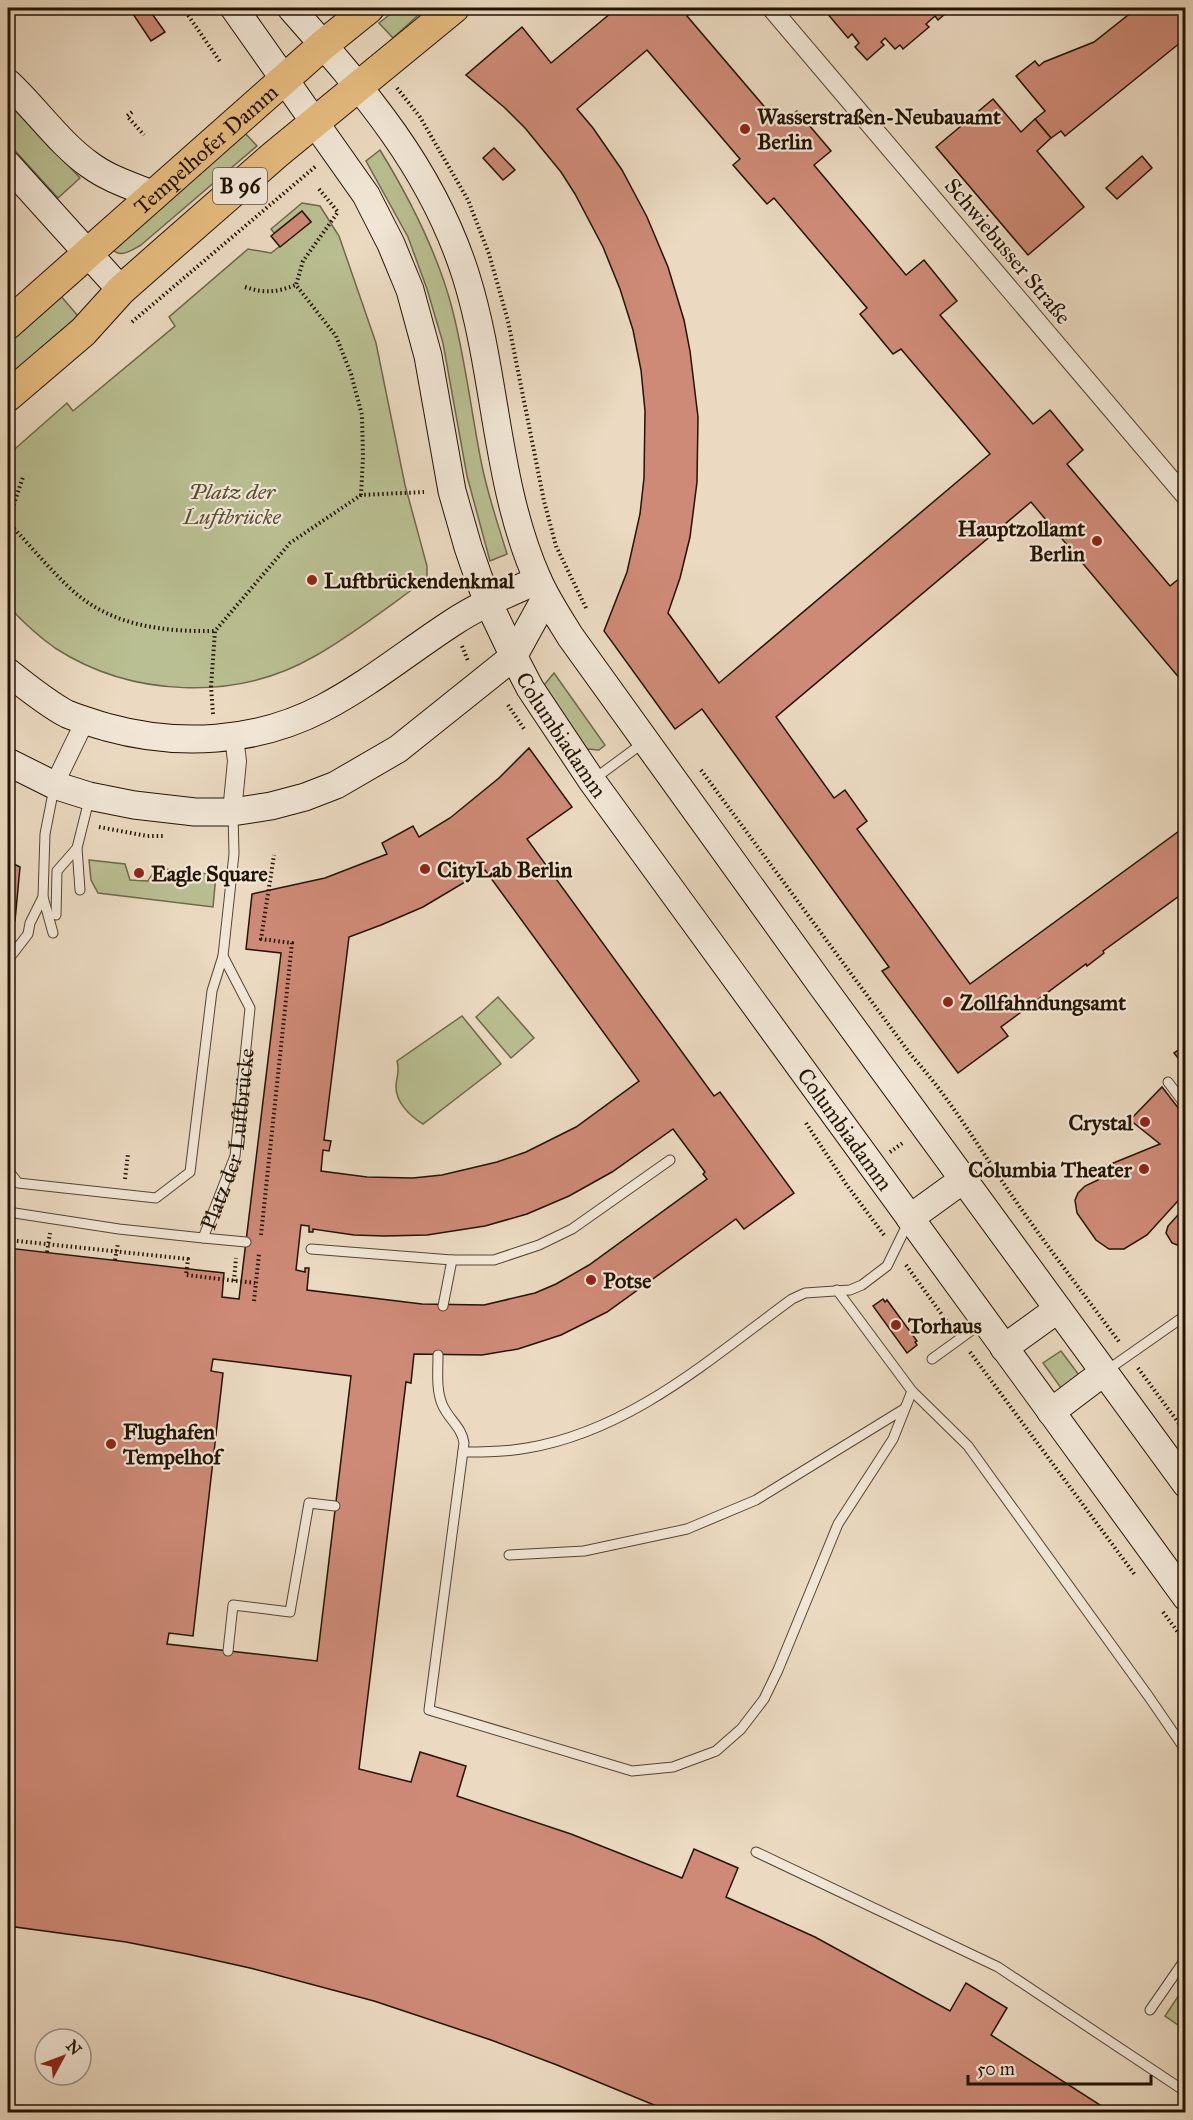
<svg xmlns="http://www.w3.org/2000/svg" width="1193" height="2120" font-family="'IM FELL Great Primer',serif">
<rect width="100%" height="100%" fill="#ebdac1"/>
<filter id="stains"><feTurbulence type="fractalNoise" baseFrequency=".00333" numOctaves="4"/><feColorMatrix values="0 0 0 0 .2 0 0 0 0 .09 0 0 0 0 .02 0 0 0 .5 -.17"/></filter>
<radialGradient id="worn" r=".72"><stop offset=".6" stop-color="#630" stop-opacity="0"/><stop offset="1" stop-color="#630" stop-opacity=".3"/></radialGradient>
<g fill="#b9bf92" stroke="#6e694a" stroke-width="1.5">
<polygon points="398,8 426,8 393,38 379,23"/>
<polygon points="8,102 80,178 58,198 8,143"/>
<path d="M244 132 257 146 141 245C132 250 121 258 113 250Z"/>
<path d="M380 150C410 199 437 251 452 308 465 358 471 410 481 461 487 493 498 524 507 554L490 561 467 476 443 343 427 289 408 237 366 161Z"/>
<path d="M302 203 320 206 339 236 376 343 405 485 427 566V579C390 605 354 634 315 656 236 702 131 697 55 648 38 636 22 621 8 606V455L67 403 73 411 175 326 169 317 248 249 271 253 311 222 302 211 274 233 271 229Z"/>
<polygon points="60,295 78,316 8,377 8,341"/>
<polygon points="554,673 605,745 599,750 587,749 544,685"/>
<polygon points="89,860 125,864 130,880 148,881 156,868 216,875 213,907 98,893 91,880"/>
<polygon points="498,997 534,1038 511,1058 476,1017"/>
<path d="M462 1016 501 1064 423 1124C410 1116 395 1102 396 1085 397 1075 400 1071 397 1061Z"/>
<polygon points="1061,1351 1079,1375 1061,1388 1043,1363"/>
<polygon points="1185,1986 1185,2023 1178,2025 1165,2016"/>
</g>
<g fill="#ce8a77" stroke="#221302" stroke-width="1.5" fill-rule="evenodd">
<polygon points="129,8 148,8 165,32 151,41"/>
<path d="M617 8H697L687 16 780 125 797 111 831 151 814 165 906 275 924 260 957 301 940 315 1033 424 1050 410 1083 450 1067 464 1170 586 1186 573V686L1031 502 776 717 834 798 845 790 867 821 857 829 970 984 1186 826V891L1103 951 1104 953 1087 966 1086 964 1001 1027 1008 1036 958 1073 882 971 889 967 702 709 675 729 604 631 627 572 640 514 644 478 645 411 641 370 633 330 620 289 603 247 575 194 561 172 525 128 505 108 466 75 522 27 551 63ZM647 50 740 159 733 165 767 204 774 198 867 308 860 314 893 354 901 349 990 454 719 683 668 613 680 578 690 537 697 482 698 417 690 351 684 320 668 267 647 217 622 170 593 128 577 109Z"/>
<polygon points="829,8 862,8 867,13 874,8 952,8 938,20 935,16 926,24 929,27 903,49 900,45 895,49 885,38 881,42 884,45 867,60 855,47 859,43 852,34 848,38 826,12"/>
<polygon points="1137,8 1180,8 1186,15 1186,38 1065,136 1061,131 1051,138 1035,119 1045,111 1016,76 1035,61 1039,66 1044,62 1094,42"/>
<polygon points="993,99 1021,132 1035,119 1051,138 1037,151 1084,207 1028,255 936,147"/>
<polygon points="494,148 515,170 503,180 483,158"/>
<polygon points="1142,156 1152,168 1117,199 1106,188"/>
<polygon points="302,211 311,222 280,247 271,236"/>
<path d="M529 748 572 807 527 839 714 1096 720 1092 794 1193 744 1229 736 1219 607 1312 561 1335 518 1349 482 1355 414 1354 411 1383 406 1382 359 1769 411 1782 420 1752 466 1766 457 1796 571 1834 682 1878 694 1849 738 1868 726 1897 815 1937 950 2011 966 1983 1007 2008 991 2035 1111 2112H671L557 2065 491 2040 374 2001 250 1968 187 1954 126 1942 8 1926V1248L224 1273 222 1297 239 1299 281 953 246 949 252 894 325 878 387 854 382 843 413 826 419 837 450 818 499 778ZM485 870 639 1081 576 1127 526 1152 497 1162 442 1175 413 1178 367 1177 321 1171 323 1150 329 1151 331 1141 324 1140 349 937 381 925 423 907ZM673 1129 705 1172 703 1174 707 1179 589 1265 556 1284 535 1293 484 1305 422 1304 307 1290 309 1268H305V1272L296 1270 301 1225 309 1226V1232H313V1229L354 1235 384 1236 427 1235 485 1226 527 1214 569 1196 612 1172ZM213 1359 351 1376 317 1661 167 1644 169 1633 193 1636 223 1373 211 1371Z"/>
<polygon points="8,861 20,867 15,921 8,920"/>
<polygon points="1186,1045 1186,1068 1174,1053"/>
<polygon points="1162,1087 1186,1118 1186,1192 1147,1235 1124,1249 1109,1249 1096,1240 1077,1213 1075,1200 1078,1193 1085,1186 1100,1179 1099,1171 1106,1166 1160,1144 1130,1120"/>
<polygon points="1186,1206 1186,1240 1177,1245 1172,1243 1166,1233 1168,1226"/>
<polygon points="883,1299 885,1302 887,1300 917,1341 915,1342 917,1345 907,1353 873,1306"/>
</g>
<g fill="none" stroke-linecap="round" stroke-linejoin="round">
<g stroke="#544532" stroke-width="11">
<g id="lane">
<polyline points="594,779 643,743"/>
<polyline points="77,848 80,890"/>
<polyline points="43,897 53,933"/>
<polyline points="56,915 57,871 77,848 89,800"/>
<polyline points="8,960 28,934 30,923 43,897 45,834 54,788"/>
<polyline points="1168,1082 1186,1106"/>
<polyline points="8,1170 18,1183 156,1198 190,1172 212,991 223,956 234,854 233,814"/>
<path id="s1" d="M8 1212 119 1229 203 1238 235 1156 250 1008 223 956"/>
<polyline points="203,1238 246,1242"/>
<polyline points="311,1249 452,1260 494,1260 539,1245 572,1229 670,1160"/>
<polyline points="837,1290 912,1391 968,1446 1149,1697 1186,1751"/>
<polyline points="443,1306 452,1260"/>
<path d="M438 1355C438 1371 436 1389 442 1404 448 1419 462 1427 464 1443L429 1710 632 1771 673 1767 716 1751 741 1729 764 1699 778 1670 838 1524 893 1439 912 1391"/>
<polyline points="932,1359 983,1322"/>
<polyline points="1106,1371 1186,1315"/>
<path d="M463 1452C485 1452 506 1452 527 1448 630 1431 711 1358 792 1299L805 1293 850 1290 862 1285 887 1266 908 1223"/>
<polyline points="509,1555 584,1551 687,1529 756,1500 904,1409"/>
<polyline points="228,1651 233,1605 290,1612 309,1503 335,1506"/>
<polyline points="756,1852 998,1967 1186,2092"/>
<polyline points="1150,2010 1186,1958"/>
</g>
</g>
<g stroke="#544532" stroke-width="20">
<g id="street">
<polyline points="771,8 1186,497"/>
<polyline points="54,785 85,721"/>
<polyline points="232,812 237,761 234,737"/>
</g>
</g>
<g stroke="#221302" stroke-width="29">
<g id="secondary">
<path id="s2" d="M234 8 366 195 391 244 410 290 428 356 452 491 468 547 478 576 488 602 518 665 530 688 592 781 1186 1597"/>
<path d="M291 8C364 91 432 168 466 276 497 375 495 484 538 580 547 600 559 618 570 636L822 986 1186 1484"/>
<path d="M8 83C35 108 60 144 90 165 109 179 132 186 154 195"/>
<polyline points="8,165 121,290"/>
<path d="M8 672C23 684 50 705 67 714 79 719 93 723 106 727 178 747 256 743 323 708 369 684 409 651 452 623 479 605 509 593 538 580"/>
<polyline points="8,762 54,785 89,796 134,805 195,812 232,812 271,806 305,797 336,785 398,749 513,657 546,597"/>
<polyline points="910,1218 964,1179"/>
<polyline points="1004,1348 1058,1309"/>
<polyline points="1051,1412 1104,1372"/>
</g>
</g>
<g stroke="#221302" stroke-width="32">
<g id="primary">
<path id="s3" d="M8 324 323 45 369 8"/>
<polyline points="8,396 83,332 121,290 164,252 276,154 454,8"/>
</g>
</g>
<g stroke="#221302" stroke-width="4" stroke-dasharray="1.5 3" stroke-linecap="butt">
<polyline points="183,8 221,63"/>
<polyline points="397,88 420,117 468,200 489,254 508,321 544,501 556,546 587,610"/>
<polyline points="132,112 127,116 144,135"/>
<polyline points="319,189 338,212 303,261 296,285 336,336 351,374 362,415 363,457 361,495 424,492"/>
<path d="M245 287C266 294 276 292 296 285"/>
<polyline points="132,322 316,166"/>
<path d="M8 522C29 544 49 569 72 590 111 626 164 632 215 631"/>
<polyline points="8,522 23,477"/>
<polyline points="462,646 468,661"/>
<polyline points="508,705 524,729"/>
<polyline points="213,714 211,687 215,631 290,543 361,495"/>
<path d="M701 770 911 1055C952 1100 982 1153 1017 1203 1050 1250 1085 1296 1120 1343"/>
<polyline points="99,827 147,836 163,836"/>
<polyline points="8,887 13,832"/>
<polyline points="806,1123 846,1184 884,1235"/>
<polyline points="890,1152 904,1142"/>
<polyline points="125,1179 128,1154"/>
<polyline points="261,1235 292,943 261,939 274,855"/>
<polyline points="8,1240 188,1259 186,1275 255,1283"/>
<polyline points="47,1252 50,1233"/>
<polyline points="115,1260 118,1243"/>
<polyline points="906,1265 951,1327"/>
<polyline points="234,1281 236,1258"/>
<polyline points="254,1301 259,1254"/>
<polyline points="970,1352 1135,1575"/>
<polyline points="1138,1368 1186,1433"/>
<polyline points="1163,1612 1186,1643"/>
</g>
<use href="#lane" stroke="#f2e7d7" stroke-width="9"/>
<use href="#street" stroke="#f2e7d7" stroke-width="18"/>
<use href="#secondary" stroke="#f2e7d7" stroke-width="27"/>
<use href="#primary" stroke="#e6bd80" stroke-width="30"/>
</g>
<g fill="#8f2418" stroke="#f2e7d7" stroke-width="2">
<circle cx="745" cy="129" r="6"/>
<circle cx="1097" cy="541" r="6"/>
<circle cx="312" cy="580" r="6"/>
<circle cx="425" cy="869" r="6"/>
<circle cx="139" cy="873" r="6"/>
<circle cx="948" cy="1002" r="6"/>
<circle cx="1145" cy="1122" r="6"/>
<circle cx="1144" cy="1169" r="6"/>
<circle cx="591" cy="1280" r="6"/>
<circle cx="896" cy="1325" r="6"/>
<circle cx="111" cy="1444" r="6"/>
</g>
<g text-anchor="middle" dominant-baseline="central" stroke-width="4.5" stroke-linejoin="round" paint-order="stroke">
<rect fill="#f2e7d7" stroke="#605342" stroke-width="1.5" x="213" y="168" width="54" height="36" rx="4.5"/>
<g font-size="21" font-weight="bold" fill="#221302">
<text x="240" y="186">B 96</text>
</g>
<g font-size="22" font-weight="bold" fill="#221302" stroke="#f2e7d7" text-anchor="start">
<text x="757" y="116">Wasserstraßen-Neubauamt<tspan x="757" dy="25">Berlin</tspan></text>
<text x="1085" y="528" text-anchor="end">Hauptzollamt<tspan x="1085" dy="25">Berlin</tspan></text>
<text x="324" y="580">Luftbrückendenkmal</text>
<text x="437" y="869">CityLab Berlin</text>
<text x="151" y="873">Eagle Square</text>
<text x="960" y="1002">Zollfahndungsamt</text>
<text x="1133" y="1122" text-anchor="end">Crystal</text>
<text x="1132" y="1169" text-anchor="end">Columbia Theater</text>
<text x="603" y="1280">Potse</text>
<text x="908" y="1325">Torhaus</text>
<text x="123" y="1431">Flughafen<tspan x="123" dy="25">Tempelhof</tspan></text>
</g>
<g font-size="22" fill="#221302" stroke="#f2e7d7">
<text stroke="none"><textPath href="#s3" startOffset="264">Tempelhofer Damm</textPath></text>
<text transform="translate(1008 251) rotate(50)">Schwiebusser Straße</text>
<text stroke="none"><textPath href="#s2" startOffset="808">Columbiadamm</textPath></text>
<text stroke="none"><textPath href="#s2" startOffset="1294">Columbiadamm</textPath></text>
<text stroke="none"><textPath href="#s1" startOffset="300">Platz der Luftbrücke</textPath></text>
</g>
<g font-size="22" font-style="italic" fill="#574f34" stroke="#f2e7d7">
<text x="232" y="491">Platz der<tspan x="232" dy="25">Luftbrücke</tspan></text>
</g>
</g>
<rect width="1193" height="2120" fill="none" stroke="#ebdac1" stroke-width="30"/>
<rect x="9" y="9" width="1175" height="2102" fill="none" stroke="#221302" stroke-width="3"/>
<rect x="15" y="15" width="1163" height="2090" fill="none" stroke="#221302" stroke-width="1.5"/>
<g transform="translate(63 2057) rotate(49)"><circle r="28" fill="#f2e7d7" stroke="#9f9282" stroke-width="1.5"/>
<path d="M0-4.5L10 22L0 15L-10 22Z" fill="#8f2418"/>
<text y="-9" font-size="16" font-weight="bold" text-anchor="middle" fill="#221302">N</text>
</g>
<path d="M968 2075v9h183v-9" fill="none" stroke="#221302" stroke-width="3"/>
<text x="977" y="2075" font-size="18" fill="#221302" stroke="#f2e7d7" stroke-width="4.5" paint-order="stroke">50 m</text>
<rect width="100%" height="100%" filter="url(#stains)"/>
<rect width="100%" height="100%" fill="url(#worn)"/>
</svg>
